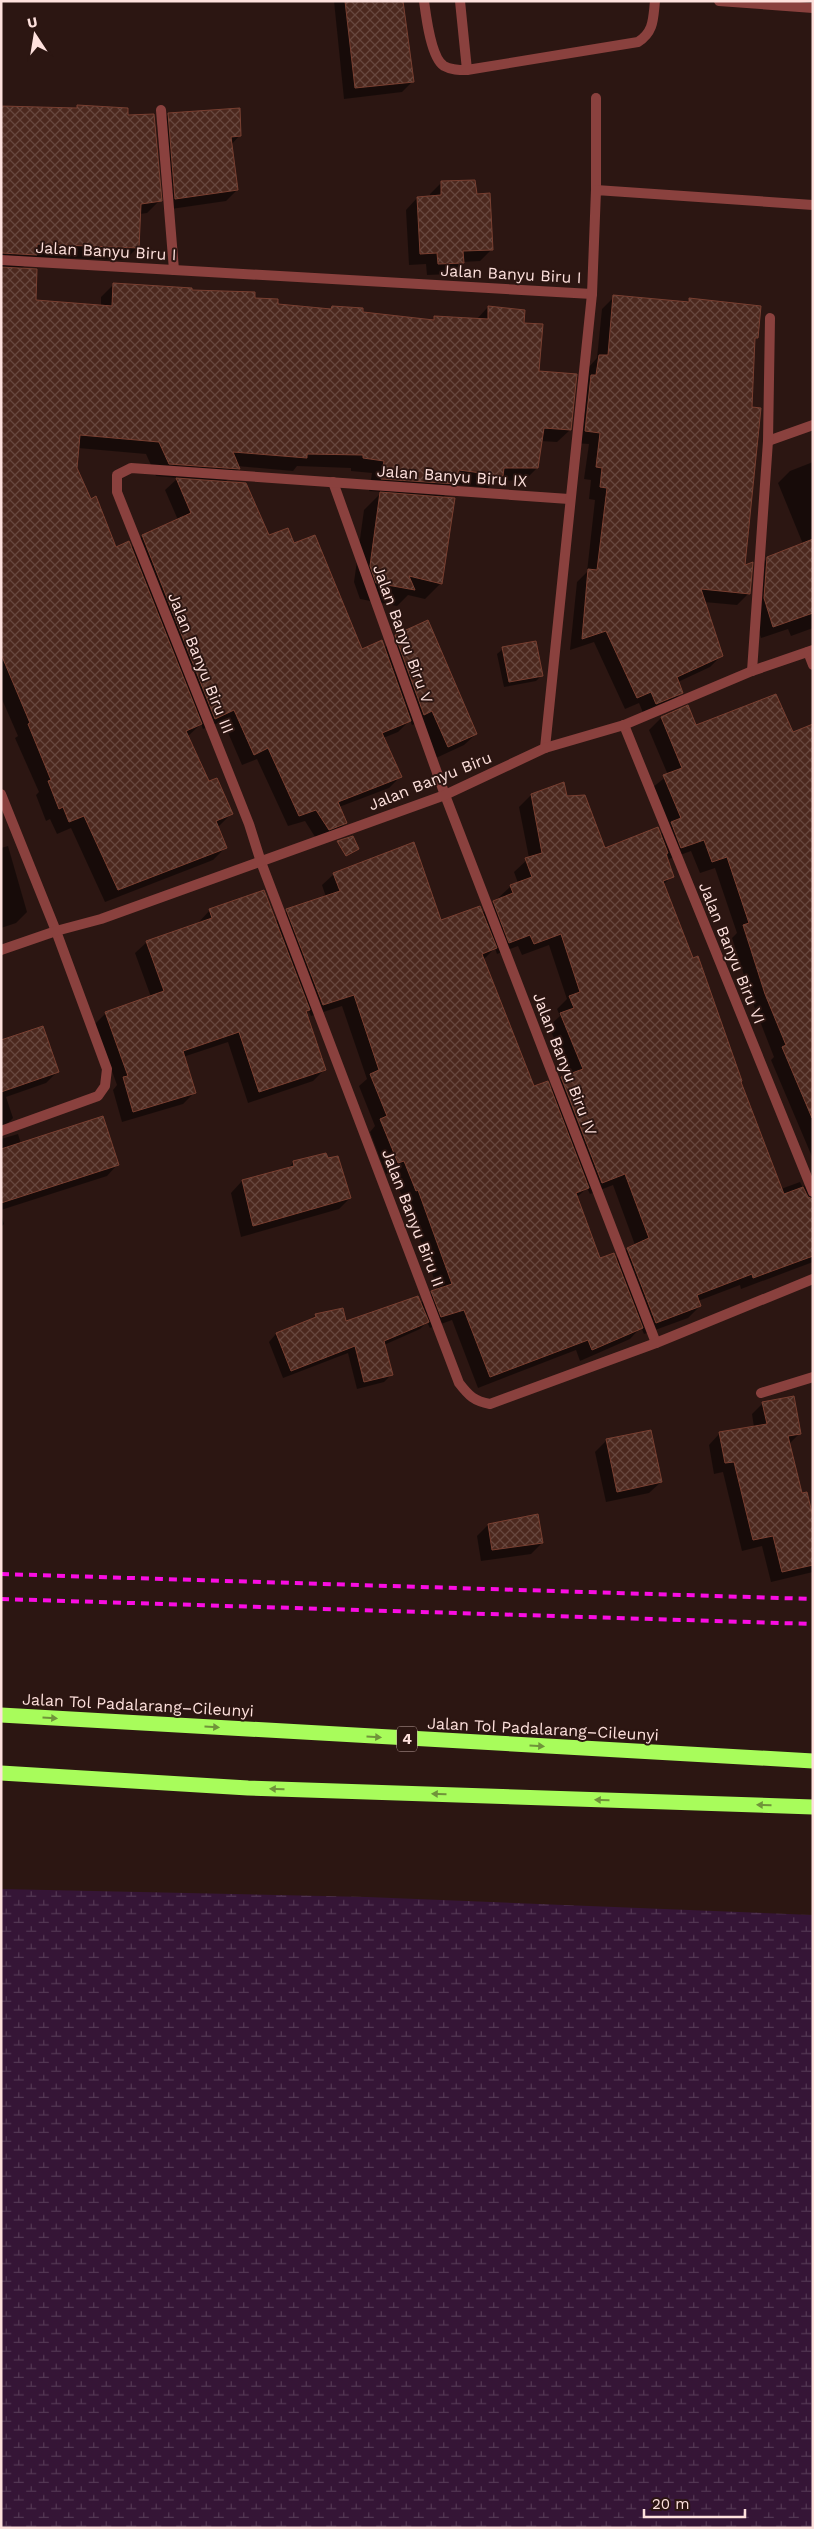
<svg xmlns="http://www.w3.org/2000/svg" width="814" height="2529" font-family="'Work Sans',sans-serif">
<defs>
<pattern id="wetland-marsh" width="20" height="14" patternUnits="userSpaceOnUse" patternTransform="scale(1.25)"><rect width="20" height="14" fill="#351536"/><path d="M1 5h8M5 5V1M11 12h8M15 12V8" fill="none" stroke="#533753"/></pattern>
<pattern id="building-cross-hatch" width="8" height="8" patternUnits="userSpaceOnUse" patternTransform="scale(1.25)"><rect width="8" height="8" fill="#4c281e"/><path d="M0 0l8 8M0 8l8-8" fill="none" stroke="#67473e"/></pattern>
</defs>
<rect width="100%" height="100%" fill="#2c1612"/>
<polygon fill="url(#wetland-marsh)" points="1,1889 367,1897 813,1915 813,2528 1,2528"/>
<g fill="#0007" fill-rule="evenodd">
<polygon points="334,1 401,1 413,81 402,92 344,99"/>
<path d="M1 105 5 106V108L75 109 78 106 127 117 160 200 147 213 140 214 138 247 125 260 34 257 21 269 34 301 101 306V297L114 284 254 299 277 305 329 310 333 307 362 313 431 321 434 318 476 320 488 307 523 324 538 373 570 430 557 442 540 441 537 468 524 481 496 480 488 488 456 484 442 498 441 583 425 599 408 595 397 606 360 599 354 582 364 510 382 492 369 491 372 473 351 471V468L297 466 293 471 237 466 239 469 224 483 268 536 293 544 361 650 384 648 396 636 476 734 464 745 436 758 421 722 412 725 410 720 398 732 383 738 400 777 389 788 339 807 346 823 335 834 317 840 305 821 288 826 257 759 242 765 223 721 203 729 201 724 187 737 208 783 231 814 218 827 226 847 213 860 105 902 71 828 57 834 50 819 46 821 36 795 39 792 15 738 18 736 1 697ZM78 448 146 454 156 476 178 478 165 490 178 520 142 536 131 548 115 549 76 468Z"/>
<polygon points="169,114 240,135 231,145 237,190 226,201 164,210 157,125"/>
<polygon points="442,182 476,195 491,250 480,261 462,262 451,274 427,275 426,264 409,265 406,210 417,198 430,197 430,194"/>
<polygon points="614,297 686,303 689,299 757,338 754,340 744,567 749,593 737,605 704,602 722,655 710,667 678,682 682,692 670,704 644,715 639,703 625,709 594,642 570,650 577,582 587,572 595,500 589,499 591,480 584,479 589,444 573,443 588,368 597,358 602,309"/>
<polygon points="813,462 813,628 791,636 788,629 761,638 752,610 755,570 768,558 803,544 778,483 790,471"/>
<polygon points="503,649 542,675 536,681 504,687 497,654"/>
<path d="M661 718 695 727 792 734 813 726V1159L771 1060 774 1057 754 1006 732 938 737 933 715 868 700 873 691 851 669 859 667 853 665 854 672 876 663 885 781 1189 800 1182 803 1188 813 1177V1262L741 1289 740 1285 698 1301 700 1306 688 1318 644 1334 641 1327 630 1339 580 1361 576 1350 478 1388 452 1320 430 1328 427 1322 420 1329 384 1345 391 1375 384 1382 357 1389 348 1353 283 1378 269 1342 276 1334 311 1321 316 1315 345 1322 420 1304 432 1292 438 1290 406 1200 404 1201 392 1171 386 1174 370 1132 375 1126 359 1086 367 1079 342 1006 311 1016 308 1009 305 1013 324 1070 313 1081 248 1103 228 1042 183 1057 194 1093 183 1104 122 1122 113 1090 117 1085 95 1024 106 1013 151 997 135 953 147 942 199 924V922L210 910 275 922 287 911 326 897 322 885 334 874 441 922 482 913 511 886 518 883 514 872 529 858 519 807 531 795 566 798 604 849 660 835 668 827 652 788 668 775 649 730ZM549 945 567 999 557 1009 560 1016 549 1026 569 1075 561 1078 550 1090 533 1088 483 960 495 948 497 954 518 946 522 955ZM613 1185 635 1245 627 1249 615 1260H599L576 1198 587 1188 590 1194Z"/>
<polygon points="8,846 27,912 16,923 1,928 1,848"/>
<polygon points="1,1042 57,1072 46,1083 6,1097 13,1118 1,1130"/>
<polygon points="18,1134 21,1144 118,1164 107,1176 1,1210 1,1139"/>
<polygon points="294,1162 350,1198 339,1209 241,1237 231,1193 242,1181 286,1170"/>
<polygon points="1,1214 4,1224 1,1227"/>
<polygon points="763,1403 800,1433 789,1444 801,1494 813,1521 813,1572 771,1582 762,1546 742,1551 723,1472 714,1474 709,1445 720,1433 754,1427 752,1414"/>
<polygon points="607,1440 661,1482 649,1493 606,1502 595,1452"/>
<polygon points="488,1525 542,1543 531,1554 481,1561 477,1536"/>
</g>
<g fill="url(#building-cross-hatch)" stroke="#783f31">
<polygon points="345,1 403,1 414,82 355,88"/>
<polygon points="77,105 128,108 128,115 154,114 162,201 141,204 139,248 37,244 37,255 1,253 1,106 77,108"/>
<polygon points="240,108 241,136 231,137 238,190 175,199 168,113"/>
<polygon points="475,180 477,194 490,193 493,250 463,251 464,263 438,264 437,253 420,254 417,197 441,195 441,181"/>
<polygon points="1,267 37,269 36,300 112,306 113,283 192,288 192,290 255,292 255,298 278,299 278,304 331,309 332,306 363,308 363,312 434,320 434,316 488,319 488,306 525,310 524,323 543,324 539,371 577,374 571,430 544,428 538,468 504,468 503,476 459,470 457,484 381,479 384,461 363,458 363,455 307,454 307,458 233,452 240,469 169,464 159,442 80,435 77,468 91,499 96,496 116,547 129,541 202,724 186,731 209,781 217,778 233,814 216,821 227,848 118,890 84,816 69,822 63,807 59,809 48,781 51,780 28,724 30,723 1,654"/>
<polygon points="613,295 689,302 689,298 761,306 758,338 755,338 752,407 761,408 745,565 753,562 750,594 701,589 723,656 677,677 683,693 656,704 651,692 637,698 606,631 582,639 588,569 597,570 607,488 600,487 602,468 596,467 600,433 585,431 591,375 596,375 599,355 608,355"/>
<polygon points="176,478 246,483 269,535 288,528 294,543 315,535 362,649 382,640 411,721 382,733 402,777 338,802 347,823 329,830 316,810 299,816 268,748 254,755 234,710 215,719 142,535 191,513"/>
<polygon points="380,492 455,498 442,584 409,576 415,590 376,583 370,566"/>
<polygon points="813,539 813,613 773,627 764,598 767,557"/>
<polygon points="428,620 477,734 448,747 432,711 424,715 395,635"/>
<polygon points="536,641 543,676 509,682 502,647"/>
<polygon points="776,694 793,732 813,724 812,1118 782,1047 786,1045 765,994 743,925 749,923 727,857 712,862 704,840 681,848 671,822 681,818 663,775 682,768 661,717 688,705 696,725"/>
<polygon points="564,782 567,796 585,795 605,848 658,827 668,853 666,854 674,877 663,881 693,958 698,956 742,1081 741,1082 784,1194 803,1187 808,1197 813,1199 813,1256 753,1278 752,1274 697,1295 701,1306 656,1323 627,1248 649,1238 625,1174 602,1183 561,1077 583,1069 560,1013 574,1008 569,996 580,992 561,934 534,944 530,935 509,943 493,901 513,893 510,885 532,877 525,858 542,853 531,794"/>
<polygon points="353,836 359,849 346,856 337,841"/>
<polygon points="414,842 441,920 480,906 497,948 482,954 534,1086 548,1081 589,1188 576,1193 600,1258 614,1253 643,1328 592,1350 588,1340 490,1377 464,1310 441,1317 431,1291 452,1284 418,1190 416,1191 404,1161 398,1163 380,1119 387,1116 370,1074 379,1070 354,995 323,1005 286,909 340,891 333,873"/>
<polygon points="264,890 310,1010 306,1011 326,1070 259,1092 239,1032 183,1051 196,1093 133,1112 123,1077 128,1076 105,1012 164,991 146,941 212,918 209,909"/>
<polygon points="43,1026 59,1072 1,1092 1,1040"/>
<polygon points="103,1116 119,1165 1,1203 1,1149"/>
<polygon points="326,1153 328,1158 338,1156 351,1198 253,1226 242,1180 294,1166 293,1161"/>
<polygon points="418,1296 429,1322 384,1341 393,1375 364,1382 355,1346 291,1371 276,1333 316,1317 315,1314 343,1308 346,1321"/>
<polygon points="794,1396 801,1434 788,1436 802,1493 807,1492 813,1517 813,1565 782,1572 773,1536 753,1540 734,1462 725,1463 719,1432 767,1424 762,1402"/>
<polygon points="651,1430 662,1482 617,1492 606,1439"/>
<polygon points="538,1514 543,1543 492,1550 488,1524"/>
</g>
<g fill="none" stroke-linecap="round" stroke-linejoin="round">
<g stroke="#8a413e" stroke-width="10">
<path d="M424 1C426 16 431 58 444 66 451 70 459 70 467 70"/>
<path d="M460 1 467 70 638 42C654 32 653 19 655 1"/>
<polyline points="719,1 813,8"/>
<polyline points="596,98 596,190"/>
<polyline points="161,110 174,270"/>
<polyline points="1,260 592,294"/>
<polyline points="768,441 813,425"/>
<polyline points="333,482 445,795 656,1343"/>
<path d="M569 499 131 468 117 475V492L249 824 261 862 459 1383C469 1396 474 1401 490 1404L656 1343 813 1279"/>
<polyline points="808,652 813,665"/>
<polyline points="752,671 768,441 770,318"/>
<polyline points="624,725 813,1192"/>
<polyline points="545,748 592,294 596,190 813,205"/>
<polyline points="1,794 56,931 107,1069 105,1086 98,1096 1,1131"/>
<polyline points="1,950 56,931 101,919 445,795 545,748 624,725 752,671 813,650"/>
<polyline points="761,1393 813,1377"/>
</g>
<g stroke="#a8fc5b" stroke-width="15">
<polyline points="1,1715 813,1761"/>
<polyline points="1,1773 248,1788 813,1807"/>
</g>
<g stroke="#fa0de2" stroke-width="4" stroke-dasharray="8 6" stroke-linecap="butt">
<polyline points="1,1574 813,1599"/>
<polyline points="1,1599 813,1624"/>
</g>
</g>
<defs><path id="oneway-solid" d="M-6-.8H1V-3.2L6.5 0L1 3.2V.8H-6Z" transform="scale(1.25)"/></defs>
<g fill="#70943a">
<use href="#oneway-solid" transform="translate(50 1718) rotate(3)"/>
<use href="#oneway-solid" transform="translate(212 1727) rotate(3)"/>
<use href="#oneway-solid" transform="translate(374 1737) rotate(3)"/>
<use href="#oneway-solid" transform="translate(537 1746) rotate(3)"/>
<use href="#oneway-solid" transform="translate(277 1789) rotate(-178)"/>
<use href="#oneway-solid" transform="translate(439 1794) rotate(-178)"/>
<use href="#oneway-solid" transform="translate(602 1800) rotate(-178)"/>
<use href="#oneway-solid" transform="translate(764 1805) rotate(-178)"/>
</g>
<g text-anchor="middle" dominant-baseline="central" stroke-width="4" stroke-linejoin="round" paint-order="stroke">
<rect fill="#2c1612" stroke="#bfa4a0" stroke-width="1" x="397" y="1726.5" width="20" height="25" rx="4"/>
<g font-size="15" font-weight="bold" fill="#fee1dd">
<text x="407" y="1739">4</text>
</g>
<g font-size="16" fill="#fee1dd" stroke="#2c1612">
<text transform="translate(106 251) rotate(3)">Jalan Banyu Biru I</text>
<text transform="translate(511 274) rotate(3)">Jalan Banyu Biru I</text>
<text transform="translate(452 476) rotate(4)">Jalan Banyu Biru IX</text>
<text transform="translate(403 634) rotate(70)">Jalan Banyu Biru V</text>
<text transform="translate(201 663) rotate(68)">Jalan Banyu Biru III</text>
<text transform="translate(430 781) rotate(-22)">Jalan Banyu Biru</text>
<text transform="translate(732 953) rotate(68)">Jalan Banyu Biru VI</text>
<text transform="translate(565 1064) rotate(69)">Jalan Banyu Biru IV</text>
<text transform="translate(413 1218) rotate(69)">Jalan Banyu Biru II</text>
<text transform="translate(138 1705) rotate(3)">Jalan Tol Padalarang–Cileunyi</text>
<text transform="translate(543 1729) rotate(3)">Jalan Tol Padalarang–Cileunyi</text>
</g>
</g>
<rect width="814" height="2529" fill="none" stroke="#fee1dd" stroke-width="5"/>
<g transform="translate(35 35) rotate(348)" stroke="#2c1612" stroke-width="4" paint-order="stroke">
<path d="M0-4L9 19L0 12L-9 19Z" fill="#fee1dd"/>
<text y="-8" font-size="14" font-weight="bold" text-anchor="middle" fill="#fee1dd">U</text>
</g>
<path d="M644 2509v8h101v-8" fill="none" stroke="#fee1dd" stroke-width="2.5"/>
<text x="652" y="2509" font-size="15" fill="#fee1dd" stroke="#2c1612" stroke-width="4" paint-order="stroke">20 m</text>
</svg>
